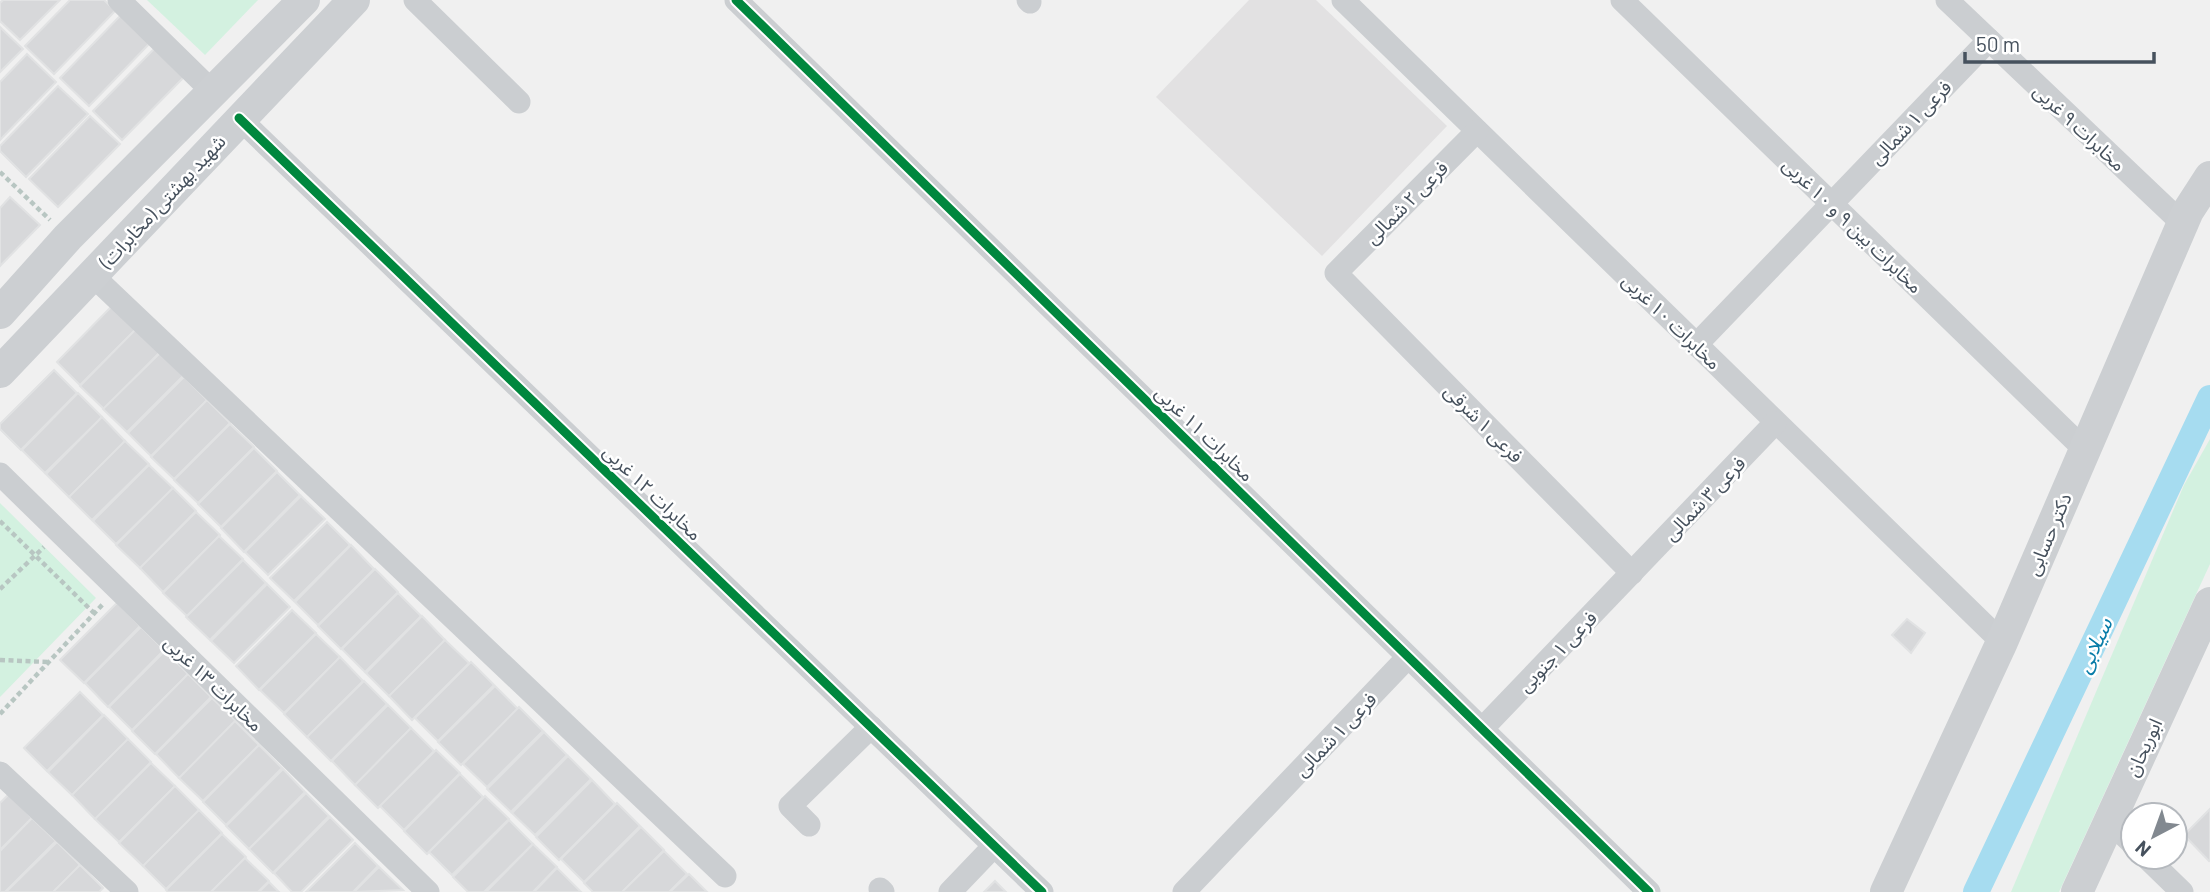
<svg xmlns="http://www.w3.org/2000/svg" width="2210" height="892" font-family="Barlow,'Noto Sans Arabic',sans-serif">
<rect width="100%" height="100%" fill="#f0f0f0"/>
<polygon fill="#e2e1e2" points="1249,0 1316,0 1447,126 1322,256 1156,97"/>
<g fill="#d3f1e0">
<polygon points="147,0 258,0 205,55"/>
<polygon points="2210,439 2210,564 2059,892 2011,892 2184,485"/>
<polygon points="0,503 96,598 0,697"/>
</g>
<g fill="none" stroke-linecap="round" stroke-linejoin="round">
<polyline stroke="#a6dcf0" stroke-width="26" points="1976,892 2210,398"/>
</g>
<g fill="#d7d8da" stroke="#e1e2e3" stroke-width="2">
<polygon points="3,0 60,0 20,40 0,21 0,3"/>
<polygon points="70,0 104,0 115,11 54,74 25,46"/>
<polygon points="121,15 150,43 89,106 60,78"/>
<polygon points="0,27 23,49 0,72"/>
<polygon points="155,48 184,77 122,140 93,111"/>
<polygon points="27,54 56,82 0,140 0,82"/>
<polygon points="58,86 88,114 26,177 0,151 0,146"/>
<polygon points="90,116 120,144 58,207 29,179"/>
<polygon points="10,197 40,225 0,266 0,208"/>
<polygon points="113,305 136,329 80,385 57,362"/>
<polygon points="136,329 160,352 104,409 80,386"/>
<polygon points="160,353 183,376 127,432 103,409"/>
<polygon points="54,370 77,393 21,450 0,429 0,424"/>
<polygon points="184,377 207,400 151,456 128,433"/>
<polygon points="78,393 102,417 45,473 22,450"/>
<polygon points="207,400 230,423 174,479 151,457"/>
<polygon points="102,417 125,441 69,497 46,474"/>
<polygon points="230,424 254,447 198,503 174,480"/>
<polygon points="125,441 149,464 92,520 69,497"/>
<polygon points="254,448 277,471 221,527 198,504"/>
<polygon points="149,465 173,488 116,544 93,521"/>
<polygon points="277,472 300,495 244,552 221,528"/>
<polygon points="173,488 196,511 140,568 116,545"/>
<polygon points="301,496 325,519 268,575 245,552"/>
<polygon points="196,512 220,535 163,592 140,568"/>
<polygon points="327,522 350,545 294,601 270,578"/>
<polygon points="219,536 243,559 187,616 163,593"/>
<polygon points="351,545 374,569 318,625 295,602"/>
<polygon points="243,560 266,583 210,640 186,617"/>
<polygon points="375,569 398,592 341,649 318,626"/>
<polygon points="267,584 290,607 234,663 211,641"/>
<polygon points="398,593 421,616 365,672 342,649"/>
<polygon points="117,603 140,626 84,683 60,660"/>
<polygon points="292,610 316,633 259,690 236,666"/>
<polygon points="422,616 445,640 389,696 366,673"/>
<polygon points="1907,619 1925,633 1911,653 1892,635"/>
<polygon points="141,627 164,650 108,707 85,683"/>
<polygon points="316,634 340,657 284,713 260,690"/>
<polygon points="445,640 469,663 412,720 389,696"/>
<polygon points="165,651 188,674 132,730 109,707"/>
<polygon points="340,657 363,681 307,737 284,714"/>
<polygon points="471,662 494,685 438,741 415,718"/>
<polygon points="188,674 211,697 155,754 132,731"/>
<polygon points="364,681 387,704 331,761 307,737"/>
<polygon points="495,686 518,709 461,765 438,742"/>
<polygon points="80,692 103,715 47,771 24,748"/>
<polygon points="212,698 236,721 179,778 156,754"/>
<polygon points="388,705 411,728 355,785 332,761"/>
<polygon points="519,707 543,731 487,787 463,764"/>
<polygon points="104,715 128,739 72,795 48,772"/>
<polygon points="235,721 259,745 203,801 179,778"/>
<polygon points="411,728 434,751 378,808 355,785"/>
<polygon points="544,732 567,755 511,812 487,789"/>
<polygon points="128,739 151,762 95,819 72,795"/>
<polygon points="259,745 282,768 226,825 203,802"/>
<polygon points="436,750 460,773 404,830 380,806"/>
<polygon points="568,756 591,779 535,835 512,813"/>
<polygon points="151,763 175,786 119,842 95,819"/>
<polygon points="283,769 305,792 249,849 226,826"/>
<polygon points="460,774 483,797 427,854 404,831"/>
<polygon points="592,780 615,804 559,860 536,837"/>
<polygon points="175,786 199,810 143,866 119,843"/>
<polygon points="306,793 329,816 273,873 249,849"/>
<polygon points="9,794 32,818 0,850 0,803"/>
<polygon points="485,796 509,819 452,875 429,852"/>
<polygon points="617,803 640,826 584,882 561,859"/>
<polygon points="2210,809 2210,860 2209,861 2184,835"/>
<polygon points="199,810 222,833 166,889 143,866"/>
<polygon points="330,817 353,840 301,892 292,892 274,873"/>
<polygon points="32,818 56,841 5,892 0,892 0,851"/>
<polygon points="509,820 533,844 484,892 468,892 453,877"/>
<polygon points="641,827 664,850 622,892 593,892 584,883"/>
<polygon points="222,834 246,857 211,892 168,892 166,890"/>
<polygon points="57,842 80,865 53,892 6,892"/>
<polygon points="355,843 378,866 353,892 306,892"/>
<polygon points="533,844 557,867 533,892 486,892"/>
<polygon points="664,851 687,874 669,892 622,892"/>
<polygon points="245,858 269,881 258,892 211,892"/>
<polygon points="80,865 103,888 99,892 53,892"/>
<polygon points="379,867 403,890 354,892"/>
<polygon points="557,868 581,892 534,892"/>
<polygon points="689,874 707,892 670,892"/>
<polygon points="995,881 1006,892 984,892"/>
<polygon points="269,882 279,892 259,892"/>
</g>
<g fill="none" stroke-linecap="round" stroke-linejoin="round">
<g stroke="#b8c6c2" stroke-width="4.5" stroke-dasharray="5 3.5" stroke-linecap="butt">
<polyline points="0,172 50,220"/>
<polyline points="0,521 94,613"/>
<polyline points="0,589 44,547"/>
<polyline points="0,660 48,662"/>
<polyline points="0,714 103,604"/>
</g>
<g stroke="#cbced1" stroke-width="23">
<polyline points="119,0 214,93"/>
<polyline points="415,0 519,102"/>
<polyline points="736,0 1649,892"/>
<polyline points="1028,0 1030,2"/>
<polyline points="1343,0 2002,642"/>
<polyline points="1622,0 2085,450"/>
<polyline points="1947,0 2183,224"/>
<polyline points="239,118 1042,892"/>
<polyline points="1477,131 1336,273 1632,573"/>
<polyline points="92,275 725,876"/>
<polyline points="1696,345 1989,40"/>
<polyline points="0,474 428,892"/>
<polyline points="1482,729 1775,423"/>
<polyline points="0,773 127,892"/>
<polyline points="2109,821 2133,844"/>
<polyline points="809,825 790,806 871,727"/>
<polyline points="2146,857 2182,892"/>
<polyline points="880,889 883,892"/>
<polyline points="950,892 994,846"/>
<polyline points="1184,892 1408,657"/>
</g>
<g stroke="#cccfd2" stroke-width="32">
<polyline points="0,313 68,237 304,0"/>
<polyline points="0,372 354,0"/>
<polyline points="1886,892 2002,642 2188,211 2210,177"/>
<polyline points="2077,892 2210,603"/>
</g>
<g stroke="#fff" stroke-width="13">
<g id="cycleway">
<polyline points="736,0 1649,892"/>
<polyline points="239,118 1042,892"/>
</g>
</g>
<use href="#cycleway" stroke="#00873e" stroke-width="9"/>
</g>
<g text-anchor="middle" dominant-baseline="central" stroke-width="5" stroke-linejoin="round" paint-order="stroke">
<g font-size="19" fill="#46515d" stroke="#fff">
<text transform="translate(1910 122) rotate(-46)">فرعی ۱ شمالی</text>
<text transform="translate(2080 127) rotate(43)">مخابرات ۹ غربی</text>
<text transform="translate(162 201) rotate(-47)">شهید بهشتی (مخابرات)</text>
<text transform="translate(1406 202) rotate(-45)">فرعی ۲ شمالی</text>
<text transform="translate(1853 225) rotate(44)">مخابرات بین ۹ و ۱۰ غربی</text>
<text transform="translate(1672 321) rotate(44)">مخابرات ۱۰ غربی</text>
<text transform="translate(1484 423) rotate(45)">فرعی ۱ شرقی</text>
<text transform="translate(1205 433) rotate(44)">مخابرات ۱۱ غربی</text>
<text transform="translate(653 492) rotate(44)">مخابرات ۱۲ غربی</text>
<text transform="translate(1704 498) rotate(-46)">فرعی ۳ شمالی</text>
<text transform="translate(2048 534) rotate(-67)">دکتر حسابی</text>
<text transform="translate(1557 651) rotate(-46)">فرعی ۱ جنوبی</text>
<text transform="translate(214 683) rotate(44)">مخابرات ۱۳ غربی</text>
<text transform="translate(1335 734) rotate(-46)">فرعی ۱ شمالی</text>
<text transform="translate(2143 747) rotate(-65)">ابوریحان</text>
</g>
<g font-size="21" font-style="italic" fill="#077ca8" stroke="#fff">
<text transform="translate(2093 645) rotate(-65)">سیلابی</text>
</g>
</g>
<g transform="translate(2154 836) rotate(221)"><circle r="33" fill="#ffffff" stroke="#b5b9be" stroke-width="2"/>
<path d="M0-5L12 26L0 18L-12 26Z" fill="#828990"/>
<text y="-10" font-size="19" font-weight="bold" text-anchor="middle" fill="#46515d">N</text>
</g>
<path d="M1965 52v10h189v-10" fill="none" stroke="#46515d" stroke-width="3.5"/>
<text x="1976" y="52" font-size="21" fill="#46515d" stroke="#ffffff" stroke-width="5" paint-order="stroke">50 m</text>
</svg>
